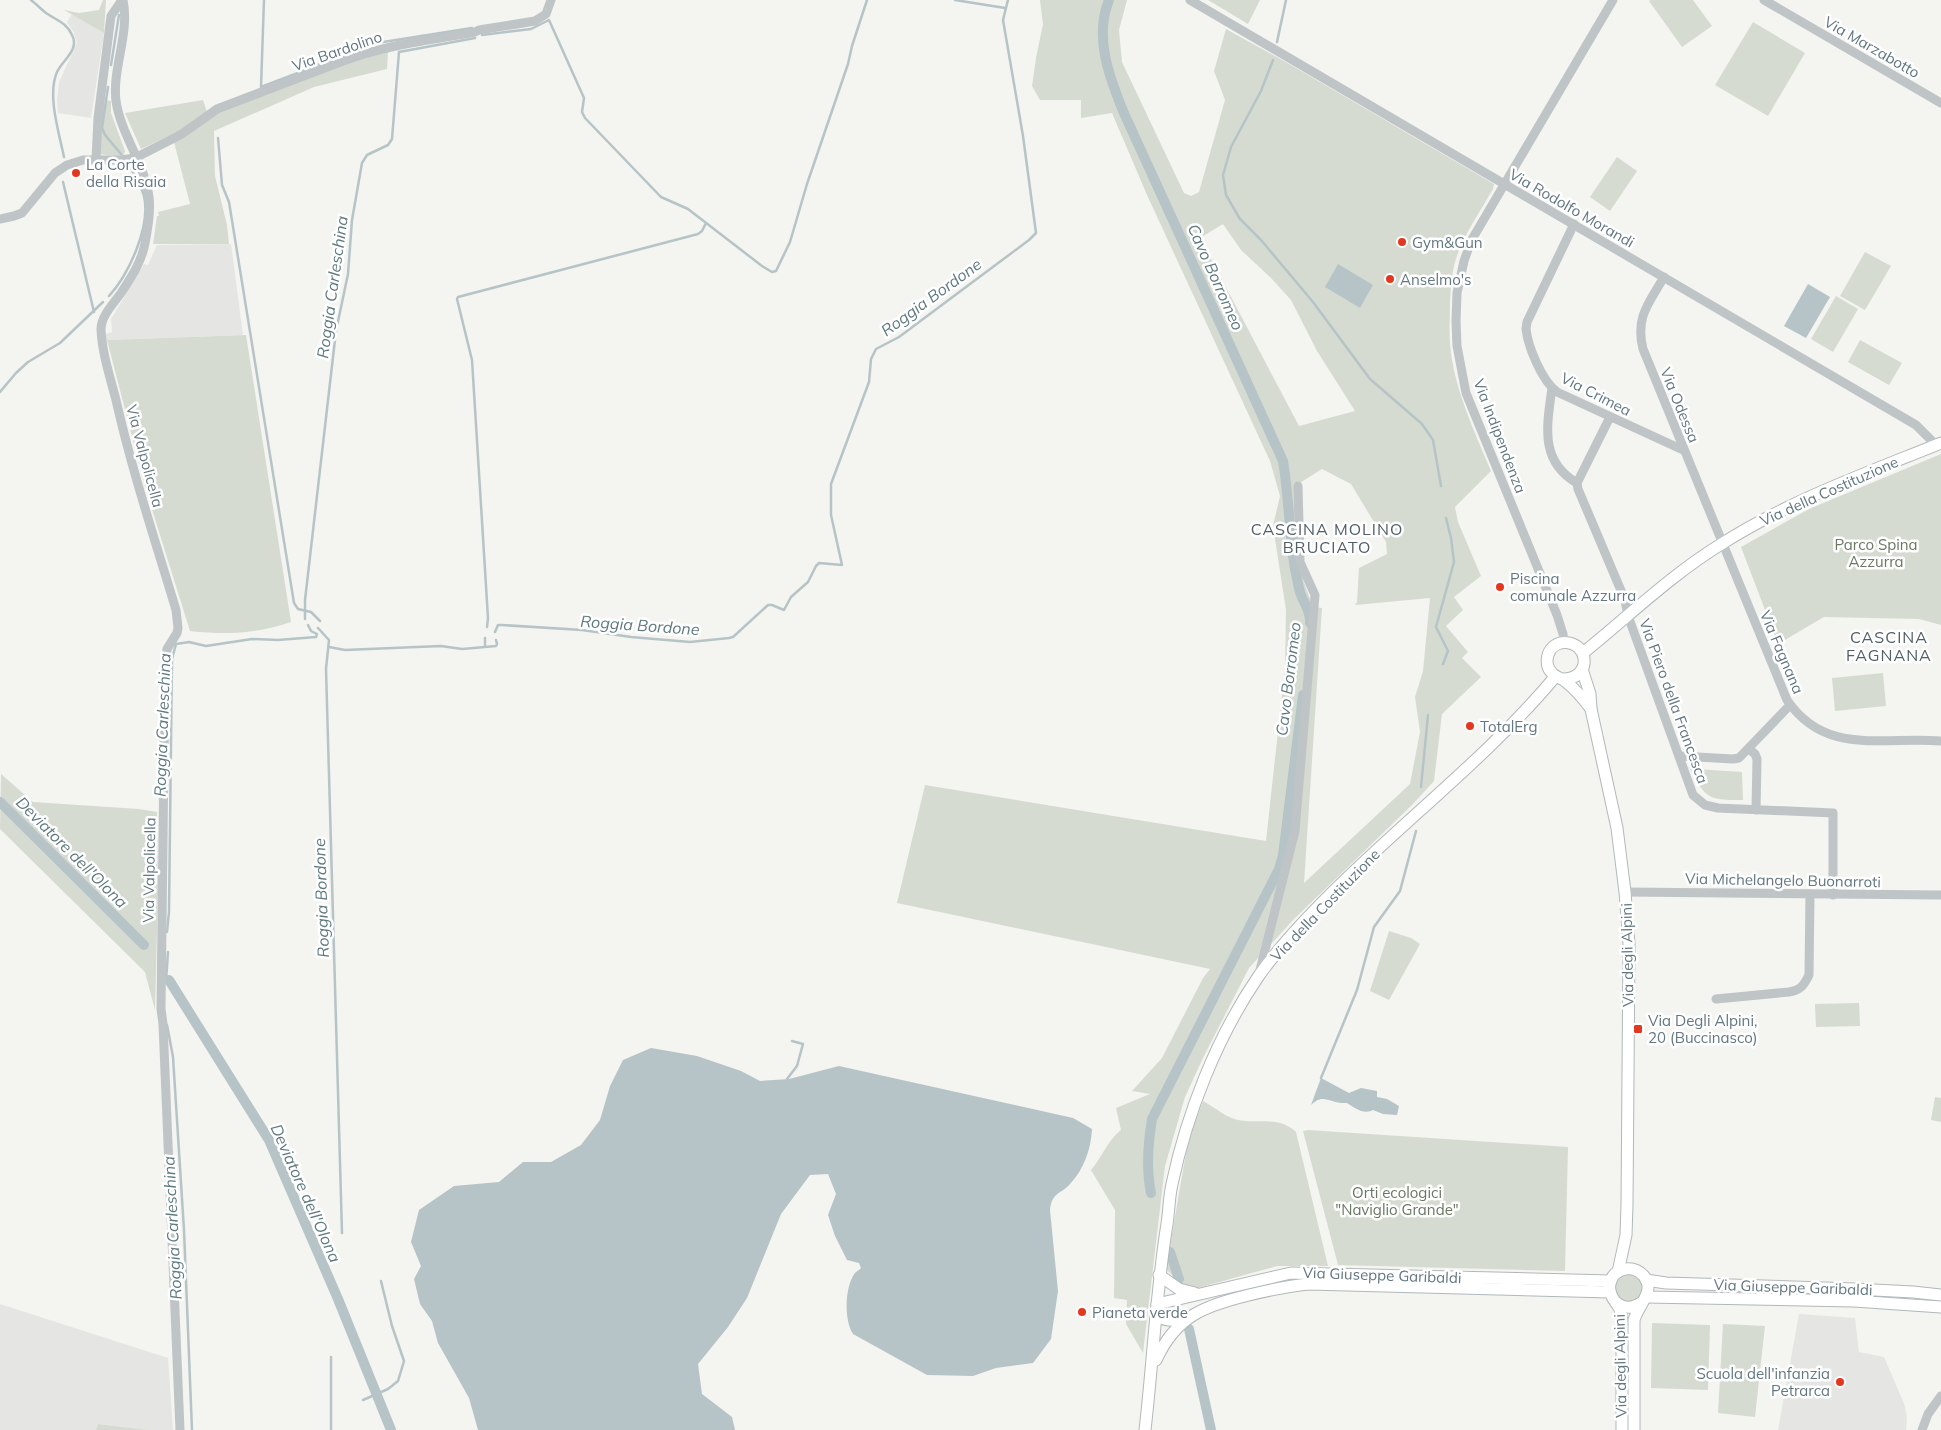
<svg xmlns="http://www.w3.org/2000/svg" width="1941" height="1430" font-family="Mulish,sans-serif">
<rect width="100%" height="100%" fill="#f4f4f0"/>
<g fill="#e5e5e3">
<polygon points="72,14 104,33 91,118 58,113 57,100 59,82 77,43 73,31 67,22"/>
<polygon points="231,244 243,335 106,340 106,334 112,332 111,319 144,264 148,265 157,245"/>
<polygon points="0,1304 168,1358 173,1430 149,1430 98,1424 96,1430 0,1430"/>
<polygon points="1799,1314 1855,1318 1859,1352 1884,1357 1905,1406 1907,1419 1906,1430 1778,1430"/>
</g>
<g fill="#d6dbd1" fill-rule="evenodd">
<polygon points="103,0 106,0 104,33 64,10 79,13 99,10"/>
<path d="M1040 0H1127L1119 30 1122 62 1184 193 1191 196 1199 192 1225 100 1214 71 1226 29 1291 65 1494 184 1493 189C1481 210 1467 230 1458 253 1452 268 1451 285 1450 302 1450 316 1449 330 1450 344 1454 389 1474 430 1491 471L1455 507 1458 522 1481 576 1454 597 1463 610 1446 626 1468 652 1462 658 1481 677 1442 714 1434 781 1412 805 1294 919 1249 968 1204 1056 1185 1097 1165 1166 1143 1353 1126 1324 1127 1300 1114 1298 1115 1210 1091 1170C1102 1157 1108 1140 1121 1130L1116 1108 1150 1094 1132 1091 1162 1058 1203 978 1210 969 897 903 925 785 1266 841 1285 667 1286 610 1273 526 1280 496 1270 461 1147 195 1112 113 1081 118V100H1040L1032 86 1036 58 1043 24ZM1223 224 1241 250 1271 278 1291 300 1317 351 1355 411 1299 426 1200 238ZM1322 469 1351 484 1386 542 1387 554 1359 568 1357 602 1355 605 1430 598 1423 671 1415 697 1420 732 1410 784 1304 883 1322 608 1313 607 1298 566 1295 486Z"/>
<polygon points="1208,0 1260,0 1248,24"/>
<polygon points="1651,0 1693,0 1712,26 1682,47 1649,1"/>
<polygon points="1753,22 1805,53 1768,116 1715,85"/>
<polygon points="388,52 387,69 314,87 214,131 215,176 227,225 229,244 153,244 157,216 159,216 158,212 190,204 174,142 186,137 211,115 345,63"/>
<polygon points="105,100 111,101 111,113 125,151 123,157 98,154 100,127"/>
<polygon points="203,100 207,112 188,127 141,149 125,113"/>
<polygon points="1617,157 1637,171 1610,211 1590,197"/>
<polygon points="1865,252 1891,266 1865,310 1840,296"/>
<polygon points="1836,296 1858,309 1833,352 1811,339"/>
<path d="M246 335 291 622C256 634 227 635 190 631L145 487 107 340Z"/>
<polygon points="1860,340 1902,363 1889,385 1848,362"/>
<polygon points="1941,454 1941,625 1919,619 1824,617 1778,644 1741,547 1809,509"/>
<polygon points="1883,673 1886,706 1835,711 1832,678"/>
<path d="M1690 763 1696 764V769L1742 772 1743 800C1707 800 1706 799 1689 767Z"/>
<polygon points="1,774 33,802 139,809 157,812 158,892 155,1010 145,972 0,829"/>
<polygon points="1389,931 1411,938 1420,944 1389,1000 1370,991"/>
<polygon points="1859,1003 1860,1026 1816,1027 1815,1004"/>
<polygon points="1935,1097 1941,1098 1941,1122 1931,1120"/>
<path d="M1203 1101C1214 1107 1227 1118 1238 1120 1259 1124 1279 1116 1296 1132L1328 1266H1277L1194 1289 1179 1282 1166 1269 1188 1141Z"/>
<polygon points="1308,1130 1568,1147 1565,1271 1338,1265 1303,1131"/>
<circle cx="1628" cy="1288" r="14"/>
<polygon points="1652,1323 1710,1325 1708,1390 1651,1388"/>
<polygon points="1723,1324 1765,1326 1755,1417 1718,1413"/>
<polygon points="98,1424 149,1430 96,1430"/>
</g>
<g fill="#b6c4c7">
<polygon points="1338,264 1373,285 1360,308 1325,287"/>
<polygon points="1808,284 1830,297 1806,338 1784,326"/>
<path d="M651 1048 697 1056 741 1071 760 1081 789 1079 839 1066 1073 1118 1092 1129C1091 1149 1084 1169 1070 1184 1060 1195 1052 1192 1050 1210L1058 1291 1051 1339 1033 1363 996 1368 973 1376 927 1375 853 1334C844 1320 845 1290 853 1276 855 1272 858 1271 861 1268L859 1263 847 1260 835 1236 828 1215 836 1194 828 1174 810 1175 781 1214 747 1298 728 1327 698 1364 702 1394 732 1417 735 1430H478L469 1398 438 1343 432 1321 420 1304 414 1279 421 1266 411 1242 419 1210 454 1186 499 1182 523 1162H551L581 1145 600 1120 610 1086 623 1060Z"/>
<path d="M1321 1078 1349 1093 1361 1088 1377 1091V1097L1387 1099 1399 1106 1397 1115 1383 1114 1373 1110C1364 1115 1355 1108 1347 1103 1329 1104 1324 1092 1311 1105Z"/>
</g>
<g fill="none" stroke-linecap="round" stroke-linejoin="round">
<g stroke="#b6c4c7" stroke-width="2.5">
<path d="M31 0C36 4 41 9 46 13 56 20 67 23 72 35 80 49 63 60 57 72 47 95 59 133 64 157"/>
<polyline points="264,0 261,87 311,68 348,51 377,43 472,28"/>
<polyline points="955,0 1005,8"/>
<polyline points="482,35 531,29 549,20 584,98 582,112 585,118 661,197 688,209 762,266 772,272 776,271 790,242 807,184 848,64 852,46 867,0"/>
<polyline points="1277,42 1286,0"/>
<polyline points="1273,60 1261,91 1231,147 1223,175 1226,195 1240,219 1261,240 1313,302 1370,379 1422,424 1433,440 1441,486"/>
<polyline points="111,65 119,15"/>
<polyline points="108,87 102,128 105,135 121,154"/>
<polyline points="218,138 222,185 229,202 294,603 298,609 311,612 320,621"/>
<polyline points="63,182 94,312"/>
<path d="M109 296C129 274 151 226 144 196 141 185 133 174 129 164"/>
<polyline points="0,392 16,373 28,362 60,343 103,302"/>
<polyline points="305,619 305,600 336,331 348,274 352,220 362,163 367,155 388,145 392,139 399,52 475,38"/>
<polyline points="487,627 488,618 472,360 457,299 458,297 698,234 702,231 706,223"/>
<polyline points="318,628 329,640 326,669 342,1233"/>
<polyline points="495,632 498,625 502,625 582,630 631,637 690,642 729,638 733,637 768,605 772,605 784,610 791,597 808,582 816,566 819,563 842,565 831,515 831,484 869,382 871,359 876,349 899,337 1029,240 1036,233 1023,136 1003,20 1008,0"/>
<polyline points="485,646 485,638"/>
<polyline points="329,647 345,650 441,646 462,649 496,646 497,644 496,640"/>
<polyline points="1443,664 1448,651 1436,627 1454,562 1451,538 1446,518"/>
<polyline points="1421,787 1428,715"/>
<polyline points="167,932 169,912 172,659 176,644 189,642 206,646 252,639 278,640 316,637 317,634 311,631 308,625"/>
<polyline points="166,981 168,952"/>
<polyline points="167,1025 173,1057 184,1230 192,1430"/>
<polyline points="1321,1078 1357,990 1374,927 1400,891 1416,831"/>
<polyline points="787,1079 797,1066 803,1044 792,1041"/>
<polyline points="331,1357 331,1430"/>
<polyline points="363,1400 388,1389 398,1381 404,1361 392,1326 381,1281"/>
</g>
<g stroke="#b6c4c7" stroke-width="10">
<path d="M1109 0C1094 37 1109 76 1123 111L1283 461C1289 497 1289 533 1295 569 1297 577 1298 587 1301 595 1305 605 1311 612 1310 623"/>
<polyline points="0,802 144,945"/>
<polyline points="169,980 269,1140 338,1299 391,1430"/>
<path d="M1151 1193C1146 1169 1148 1143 1152 1119L1279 869 1283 855 1303 695"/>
<polyline points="1170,1252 1179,1279"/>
<polyline points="1189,1329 1211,1430"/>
</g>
<g stroke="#b1b8bb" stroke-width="13">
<g id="secondary">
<path d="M1583 653C1629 616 1672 574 1723 543 1791 500 1867 473 1941 443"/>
<polyline points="1582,669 1590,694 1591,709 1617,828 1625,892 1629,944 1627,1205 1626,1235 1618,1272"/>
<path d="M1563 679C1575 679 1586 672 1584 658 1581 639 1553 637 1548 655 1546 661 1547 668 1552 673 1555 677 1561 678 1565 681 1575 689 1583 698 1591 709"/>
<polyline points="1159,1275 1179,1289 1195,1293"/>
<polyline points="1646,1280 1666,1283 1855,1289 1913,1292 1941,1295"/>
<polyline points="1646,1297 1854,1301 1941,1307"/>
<polyline points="1616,1303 1620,1309 1622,1322 1622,1430"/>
<polyline points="1157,1304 1291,1273 1611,1281"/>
<path d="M1156 1316C1169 1322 1175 1321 1188 1317"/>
<path d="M1156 1360C1176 1316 1204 1306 1249 1295 1269 1290 1288 1286 1309 1284L1610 1292"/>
<path d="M1145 1430C1153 1361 1156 1292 1167 1224 1169 1211 1169 1197 1172 1184 1187 1113 1217 1037 1258 977 1281 944 1316 908 1345 880 1415 812 1493 751 1555 677"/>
<path d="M1634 1430V1320C1638 1305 1657 1290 1643 1275 1638 1270 1631 1268 1625 1269 1596 1275 1612 1321 1641 1303"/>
</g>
</g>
<g stroke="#bfc4c6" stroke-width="9">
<path d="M123 0C130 34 112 68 116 101 121 135 145 164 149 197 151 212 148 228 145 243 142 261 131 278 121 293 114 303 101 316 101 329 102 353 110 377 116 400 132 471 155 540 176 610L178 628 177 633 167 649 165 671 161 1009 163 1024 180 1430"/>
<polyline points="1190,0 1916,425 1936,445"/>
<polyline points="1764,0 1941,103"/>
<polyline points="96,160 98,118 111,16 122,0"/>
<path d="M0 219 14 216 22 213 55 173 67 165 83 160H121L135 158 182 134 217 109 343 61C385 45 431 40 475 32L479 30 535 21 546 14 551 0"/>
<path d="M1574 224 1527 322 1526 329C1528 347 1542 381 1557 392L1683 450"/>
<path d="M1664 277C1649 303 1635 317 1643 349L1787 700C1826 757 1883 736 1941 741"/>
<path d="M1552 388C1547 425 1539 461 1577 483"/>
<polyline points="1610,417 1577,483 1578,489 1625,600 1628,616 1693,795 1705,805 1718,808 1833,813 1833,895"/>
<polyline points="1564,642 1563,634 1557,615 1466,393 1457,346 1456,321 1457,293 1464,261 1471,241 1613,0"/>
<polyline points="1749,749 1755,754 1757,759 1756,810"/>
<polyline points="1679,756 1733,759 1739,758 1790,705"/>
<polyline points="1625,892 1941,895"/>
<polyline points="1259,974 1295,831 1315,595 1300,562 1298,486"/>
<path d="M1716 999 1789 992C1801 990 1804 985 1809 975L1810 894"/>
<polyline points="1922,1430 1928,1414 1941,1396"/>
</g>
<use href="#secondary" stroke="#fff" stroke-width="11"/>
</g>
<g fill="#e43720" stroke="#fff" stroke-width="2">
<circle cx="76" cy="173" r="5"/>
<circle cx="1402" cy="242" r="5"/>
<circle cx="1390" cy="279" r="5"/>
<circle cx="1500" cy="587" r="5"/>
<circle cx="1470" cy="726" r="5"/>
<rect x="1633" y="1024" width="10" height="10" rx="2.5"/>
<circle cx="1082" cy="1312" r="5"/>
<circle cx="1840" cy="1382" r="5"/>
</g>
<g text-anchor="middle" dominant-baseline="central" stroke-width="5" stroke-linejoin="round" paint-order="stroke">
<g font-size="15" fill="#637781" stroke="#fff">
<text transform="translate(1872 47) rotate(30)">Via Marzabotto</text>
<text transform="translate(337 51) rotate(-19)">Via Bardolino</text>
<text transform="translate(1572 208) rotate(30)">Via Rodolfo Morandi</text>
<text transform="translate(1596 394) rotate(27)">Via Crimea</text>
<text transform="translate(1680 405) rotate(68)">Via Odessa</text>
<text transform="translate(1500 436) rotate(69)">Via Indipendenza</text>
<text transform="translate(145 456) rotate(75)">Via Valpolicella</text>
<text transform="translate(1829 491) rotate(-24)">Via della Costituzione</text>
<text transform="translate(1782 652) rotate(67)">Via Fagnana</text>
<text transform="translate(1674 701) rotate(70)">Via Piero della Francesca</text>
<text transform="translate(149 870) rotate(-89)">Via Valpolicella</text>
<text transform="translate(1783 880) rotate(1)">Via Michelangelo Buonarroti</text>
<text transform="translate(1325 905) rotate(-46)">Via della Costituzione</text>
<text transform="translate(1627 955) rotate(-91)">Via degli Alpini</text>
<text transform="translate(1382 1275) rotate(2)">Via Giuseppe Garibaldi</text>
<text transform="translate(1793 1287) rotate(2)">Via Giuseppe Garibaldi</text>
<text transform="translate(1620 1366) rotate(-91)">Via degli Alpini</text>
</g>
<g font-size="15" fill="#637781" stroke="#fff" text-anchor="start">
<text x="86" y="164">La Corte<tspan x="86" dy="17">della Risaia</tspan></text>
<text x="1412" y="242">Gym&amp;Gun</text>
<text x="1400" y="279">Anselmo's</text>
<text x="1510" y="578">Piscina<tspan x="1510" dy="17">comunale Azzurra</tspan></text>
<text x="1480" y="726">TotalErg</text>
<text x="1648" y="1020">Via Degli Alpini,<tspan x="1648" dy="17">20 (Buccinasco)</tspan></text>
<text x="1092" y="1312">Pianeta verde</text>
<text x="1830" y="1373" text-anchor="end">Scuola dell'infanzia<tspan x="1830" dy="17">Petrarca</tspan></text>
</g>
<g font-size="15" fill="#697862" stroke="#fff">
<text x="1876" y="544">Parco Spina<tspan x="1876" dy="17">Azzurra</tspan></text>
<text x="1397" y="1192">Orti ecologici<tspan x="1397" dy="17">"Naviglio Grande"</tspan></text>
</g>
<g font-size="16" font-style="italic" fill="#5f7a7f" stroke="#fff">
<text transform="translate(1216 277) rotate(66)">Cavo Borromeo</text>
<text transform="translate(332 287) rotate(-82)">Roggia Carleschina</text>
<text transform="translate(931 297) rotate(-36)">Roggia Bordone</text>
<text transform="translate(640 625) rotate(4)">Roggia Bordone</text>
<text transform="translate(1288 679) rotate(-83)">Cavo Borromeo</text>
<text transform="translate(162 725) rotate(-88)">Roggia Carleschina</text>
<text transform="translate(72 852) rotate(45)">Deviatore dell'Olona</text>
<text transform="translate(321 898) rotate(-92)">Roggia Bordone</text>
<text transform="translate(306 1193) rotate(66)">Deviatore dell'Olona</text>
<text transform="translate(172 1228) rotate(-93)">Roggia Carleschina</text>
</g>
<g font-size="16" letter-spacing="1" fill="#515f66" stroke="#fff">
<text x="1327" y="529">CASCINA MOLINO<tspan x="1327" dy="18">BRUCIATO</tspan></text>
<text x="1889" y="637">CASCINA<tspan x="1889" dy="18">FAGNANA</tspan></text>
</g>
</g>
</svg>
